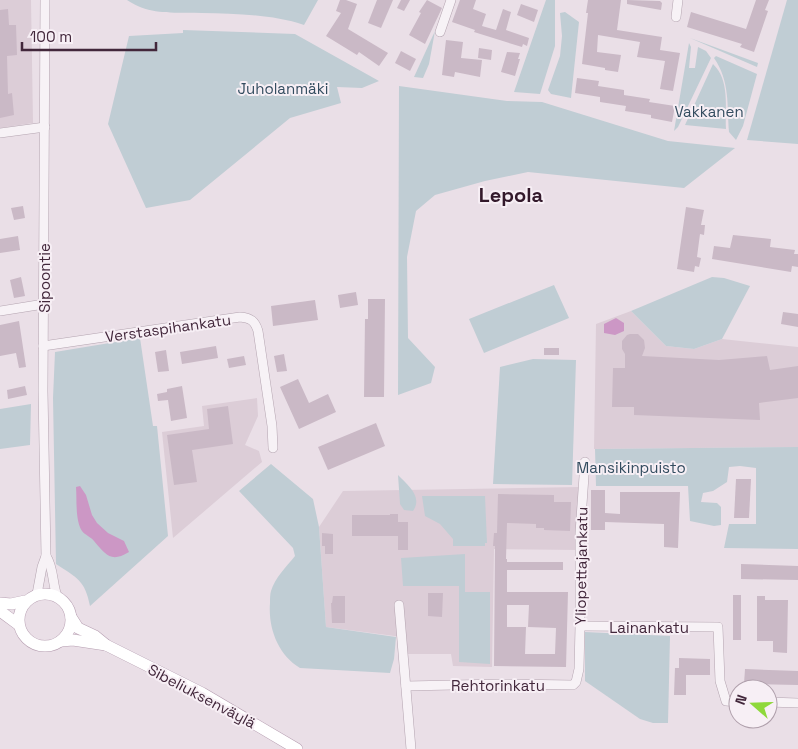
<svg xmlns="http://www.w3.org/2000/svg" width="798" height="749" font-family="'Space Grotesk',sans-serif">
<rect width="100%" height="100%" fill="#eadfe7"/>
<g fill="#dccdd7">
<polygon points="0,0 31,0 33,123 0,128"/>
<polygon points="631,311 666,346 694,349 722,339 798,347 798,447 594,449 596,324"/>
<polygon points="257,398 258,416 245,445 259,451 262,462 173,538 162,432 204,426 202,406"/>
<polygon points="579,487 579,550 494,549 492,667 453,666 451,654 406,654 402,637 326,627 319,527 343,491"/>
</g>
<g fill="#c0cdd4">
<path d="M127 0H318L304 25C272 14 236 14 202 13 174 12 151 16 127 0Z"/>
<polygon points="546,0 555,0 555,46 540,94 514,92"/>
<polygon points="787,0 798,0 798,144 747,140"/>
<polygon points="565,12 579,22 571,98 551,94 548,90 560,56 562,36 560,13"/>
<polygon points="183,30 295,34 379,81 362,88 337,87 341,103 290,118 190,200 146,208 108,124 129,36 183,33"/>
<polygon points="435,31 429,64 423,78 414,77"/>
<polygon points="690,38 758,63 757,67"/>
<polygon points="689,43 691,47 689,68 695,68 698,47 706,51 711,58 678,127 674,131"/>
<path d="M716 56 757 74 743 126 736 140 729 132C727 105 730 81 714 58Z"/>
<path d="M713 64C730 80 725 107 726 129L685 125Z"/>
<polygon points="399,86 507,101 542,102 668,141 735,148 684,188 528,172 485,181 435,195 416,211 407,257 408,338 435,367 431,383 398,395"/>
<polygon points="712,277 724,278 750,286 722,339 694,349 666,346 631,311"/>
<polygon points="554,285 569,318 484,353 469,319"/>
<path d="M140 338 153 426H157L168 536 90 606C85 580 77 578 56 564L53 398 55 352Z"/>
<polygon points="533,359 576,360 572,485 493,484 500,367"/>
<polygon points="31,404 30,445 0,449 0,409"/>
<polygon points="798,447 798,549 724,548 729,524 756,524 756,468 740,466 729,467 727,482 713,491 703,493 701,502 717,503 721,507 721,525 714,526 690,521 688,486 596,486 595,449"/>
<path d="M271 464 313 499 319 527 326 627 396 637 394 659 390 673 300 668C278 655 268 628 270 603 270 599 270 594 271 591 275 578 286 567 295 556L293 548 239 491Z"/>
<path d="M398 475C408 485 423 497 413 511L404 510 400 504Z"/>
<polygon points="422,496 485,496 487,543 485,543 485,546 453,546 453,539 440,524 425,516"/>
<polygon points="465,554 465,592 490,592 490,664 459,662 459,586 403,586 401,558"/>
<polygon points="585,632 670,636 668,723 653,723 640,719 585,681"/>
</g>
<g fill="#cc97c5">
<polygon points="616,318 624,323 624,331 615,335 604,333 604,324"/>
<path d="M80 486 86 495 92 515 97 523 108 533 124 541 129 552C111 563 106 555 94 541 91 537 85 535 82 531 75 520 77 500 76 487Z"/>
</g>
<g fill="#cab9c6" fill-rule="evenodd">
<polygon points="340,0 346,0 357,4 348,29 388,53 379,66 359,52 357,55 326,36 341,13 336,11"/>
<polygon points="377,0 393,0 381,28 368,23"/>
<polygon points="401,0 410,0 404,11 397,8"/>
<polygon points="427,0 442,8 425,44 409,35 421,13 419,12"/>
<polygon points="460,0 476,0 473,9 486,14 482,26 496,30 503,9 511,12 506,30 529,38 527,46 523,44 522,47 474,32 475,30 452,22"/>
<polygon points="588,0 621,0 617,30 662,37 660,50 680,53 673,91 660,89 665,61 637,57 640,42 598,35 597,52 621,55 618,72 605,70 605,68 582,64 588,13 586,13"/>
<polygon points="627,0 660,1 662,3 661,10 627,4"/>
<polygon points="756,0 769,0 765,10 768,11 754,52 740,47 742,44 687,27 691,12 746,29"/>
<polygon points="521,4 538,10 534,22 517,15"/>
<polygon points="8,9 9,25 16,25 17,55 7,56 8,94 12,93 14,115 0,118 0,10"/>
<polygon points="446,40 463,42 461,58 482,60 480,77 455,72 454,77 442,75"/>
<polygon points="479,48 492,50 491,60 478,58"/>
<polygon points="401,51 416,59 410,71 395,63"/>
<polygon points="507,52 520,53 518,59 520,59 515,76 501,72"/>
<polygon points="577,78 599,81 598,86 624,90 624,95 650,99 649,102 675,106 672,122 651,118 651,115 625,111 626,106 600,102 600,97 575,93"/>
<polygon points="23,206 25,218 14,220 11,208"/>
<polygon points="686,207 704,210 701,225 705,225 704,235 700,234 697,257 701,258 699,267 695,266 694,272 677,269"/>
<polygon points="733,235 771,239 770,247 795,250 794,254 798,254 798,267 792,266 791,272 712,259 714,246 730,248"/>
<polygon points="18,236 20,250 0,253 0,239"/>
<polygon points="21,277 25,296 14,298 10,280"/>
<polygon points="356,292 358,305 340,308 338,295"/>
<polygon points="368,299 385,299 384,397 364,397 365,319 368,319"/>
<polygon points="315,300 318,320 273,326 271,306"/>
<polygon points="783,312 798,314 798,327 781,324"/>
<polygon points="19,321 26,367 19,368 16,353 0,356 0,325"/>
<polygon points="630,334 638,334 644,340 645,348 642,356 719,360 767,356 770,370 798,366 798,398 759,403 760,420 634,415 634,407 612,407 613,368 625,368 625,354 622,349 622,341 627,335"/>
<polygon points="216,346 218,358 182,364 180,352"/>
<rect x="544" y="348" width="15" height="7"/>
<polygon points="166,350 169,371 158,372 155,352"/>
<polygon points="284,354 287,371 277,372 274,356"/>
<polygon points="244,356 246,365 229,368 227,359"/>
<polygon points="298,379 309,403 328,394 336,412 299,429 280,387"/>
<polygon points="25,386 27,395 8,399 7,390"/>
<polygon points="182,386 187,418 171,421 168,400 158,401 157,394 167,392 167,389"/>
<polygon points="228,406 233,444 192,450 197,482 174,485 167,435 209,429 207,409"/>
<polygon points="376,423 385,446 328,470 318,447"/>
<polygon points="736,479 751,479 749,518 734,518"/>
<polygon points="591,490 605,490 605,513 620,514 620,492 680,492 678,548 664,547 664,524 605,522 605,530 591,530"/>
<path d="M498 494 554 495V502H571L570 531 544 530V528H536V524L507 523 506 559H507V562H563V570H507V592H568L566 667 494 666 495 546H493L494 533H497ZM507 605H529L528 627 556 628 555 654H525L526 627H507Z"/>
<polygon points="390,514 398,514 398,522 408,522 408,550 398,550 398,536 352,536 352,515 390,515"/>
<polygon points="322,533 333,534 333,554 325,554 325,546 322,546"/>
<polygon points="741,564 798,566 798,580 741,579"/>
<polygon points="428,593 443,593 442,617 428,616"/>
<rect x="733" y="595" width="8" height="45"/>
<polygon points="333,596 345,596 345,623 332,623 331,603 332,603"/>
<polygon points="757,596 765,596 765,600 788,600 787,653 773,652 773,641 757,641"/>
<polygon points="679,658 710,659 710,675 686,675 686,695 674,695 675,668 679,668"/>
<polygon points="745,669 798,671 798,685 744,684"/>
</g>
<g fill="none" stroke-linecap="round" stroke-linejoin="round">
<g stroke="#b4a4b0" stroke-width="10">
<g id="minor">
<polyline points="676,17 678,0"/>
<polyline points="440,32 451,0"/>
<polyline points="0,133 45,127"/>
<polyline points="0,311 44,304"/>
<path d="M43 346 240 317C251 318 255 321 258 331L272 426 273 448"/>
<path d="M46 556C54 568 52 583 57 596"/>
<polyline points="37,594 42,567 46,556 43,391 45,0"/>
<polyline points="399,605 411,749"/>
<polyline points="580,626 718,627 720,681 726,701 738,702"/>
<polyline points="406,686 502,684 573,685 576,682 579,669 580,626 580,533 585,462"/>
<polyline points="768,702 798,703"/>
</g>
</g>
<g stroke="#b69eb1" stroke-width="12">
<g id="major">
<circle cx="45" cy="620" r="26"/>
<polyline points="0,603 11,604 25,601"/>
<polyline points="0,611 19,625"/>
<polyline points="71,617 78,628 95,636 106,645 202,693 297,749"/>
<polyline points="61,641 73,640 106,645"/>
</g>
</g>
<use href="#minor" stroke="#f7f2f6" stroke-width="9"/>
<use href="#major" stroke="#fff" stroke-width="11"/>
</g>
<g text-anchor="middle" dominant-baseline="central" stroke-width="4" stroke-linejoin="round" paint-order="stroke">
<g font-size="15" fill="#334c5f" stroke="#f7eff5">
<text x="283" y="88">Juholanmäki</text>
<text x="709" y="111">Vakkanen</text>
<text x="631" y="467">Mansikinpuisto</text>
</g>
<g font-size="15" fill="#42273b" stroke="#f7eff5">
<text transform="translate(44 278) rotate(-90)">Sipoontie</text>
<text transform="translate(168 328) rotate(-8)">Verstaspihankatu</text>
<text transform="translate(581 566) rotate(-89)">Yliopettajankatu</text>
<text x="649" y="627">Lainankatu</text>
<text x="498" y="685">Rehtorinkatu</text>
<text transform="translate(202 696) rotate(28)">Sibeliuksenväylä</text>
</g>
<g font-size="20" font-weight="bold" fill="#33192b" stroke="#f7eff5">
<text x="511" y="195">Lepola</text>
</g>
</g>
<g transform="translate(753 704) rotate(290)"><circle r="24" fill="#f7eff5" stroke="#af9fab"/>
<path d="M0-4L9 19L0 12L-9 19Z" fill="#8ed83a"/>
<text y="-8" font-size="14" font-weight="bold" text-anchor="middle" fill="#42273b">N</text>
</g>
<path d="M22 42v8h134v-8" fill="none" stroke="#42273b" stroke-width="2.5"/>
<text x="30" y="42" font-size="15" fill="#42273b" stroke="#f7eff5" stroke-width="4" paint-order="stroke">100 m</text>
</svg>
